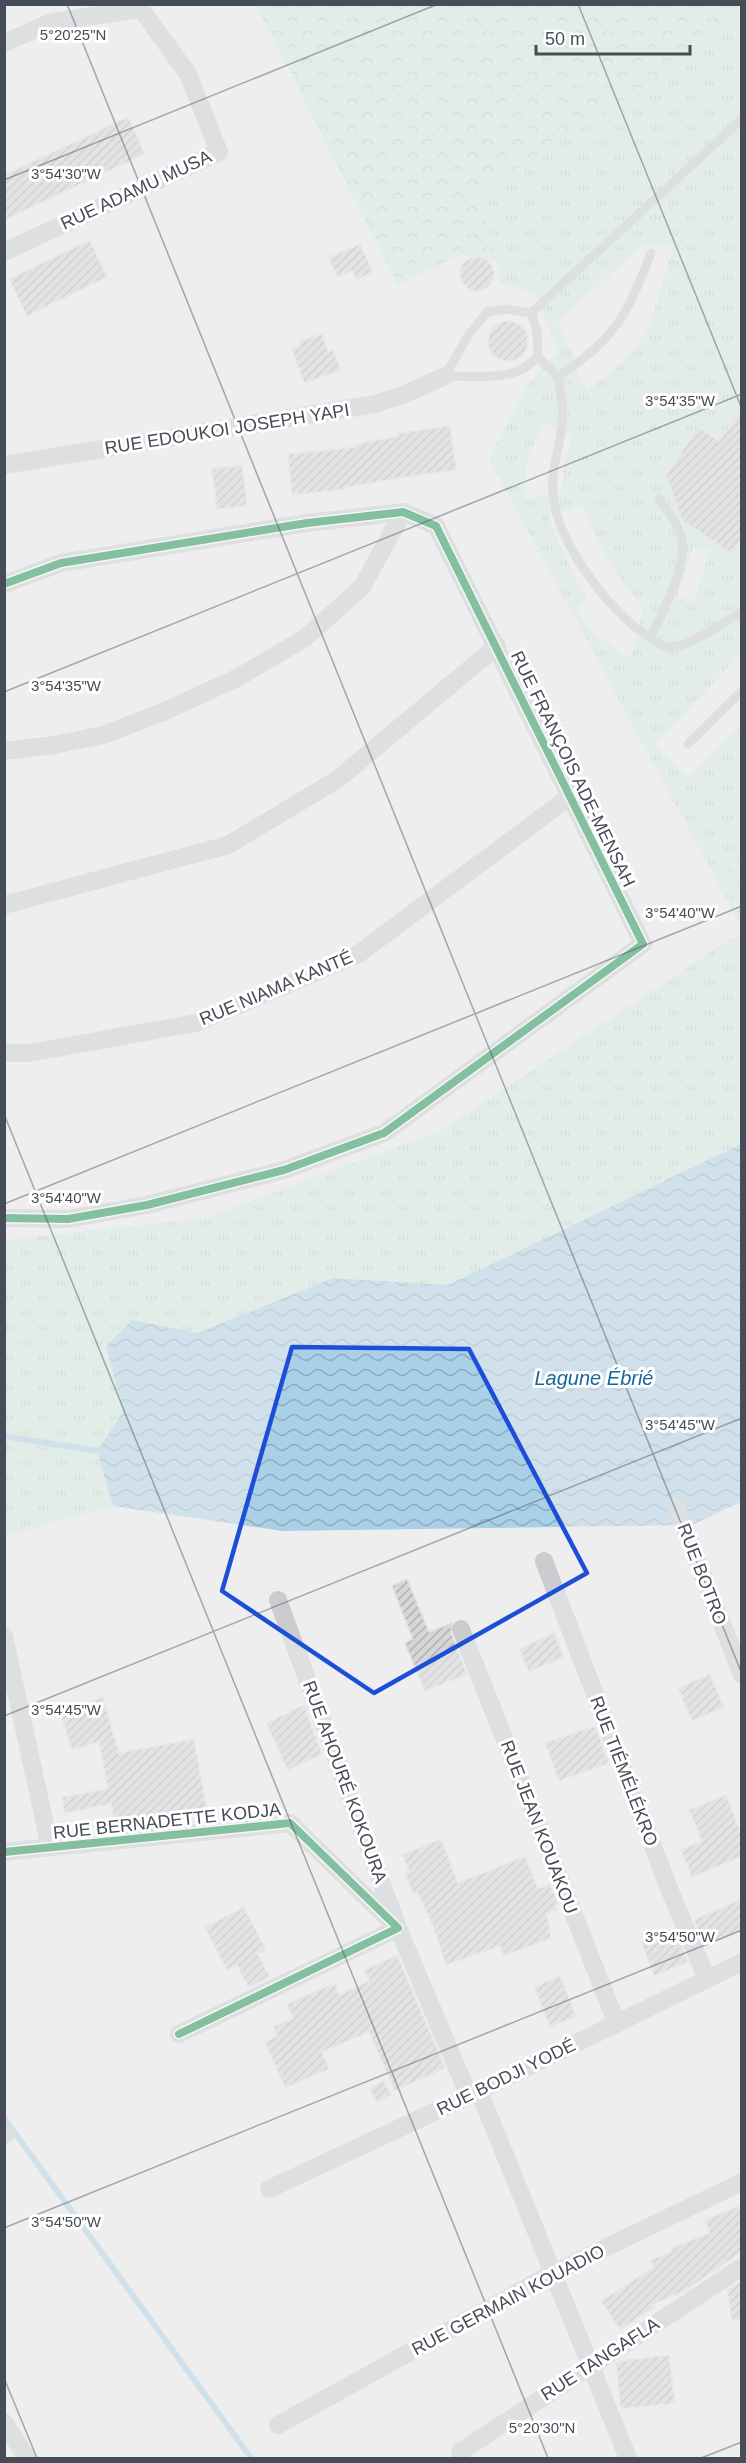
<svg xmlns="http://www.w3.org/2000/svg" width="746" height="2463" font-family="Arial,sans-serif">
<defs>
<pattern id="grass-tufts" width="24" height="20" patternUnits="userSpaceOnUse" patternTransform="scale(1.5)"><rect width="24" height="20" fill="#d4ece1"/><path d="M3 7l-1-3M5 7V3M7 7l1-3M15 17l-1-3M17 17v-4M19 17l1-3" fill="none" stroke="#b7ccc3"/></pattern>
<pattern id="forest-crowns" width="20" height="18" patternUnits="userSpaceOnUse" patternTransform="scale(1.5)"><rect width="20" height="18" fill="#d4ece1"/><path d="M2 6a3 3 0 1 1 6 0M12 15a3 3 0 1 1 6 0" fill="none" stroke="#b7ccc3"/></pattern>
<pattern id="water-waves" width="16" height="10" patternUnits="userSpaceOnUse" patternTransform="scale(1.5)"><rect width="16" height="10" fill="#aad0e8"/><path d="M0 5q4-4 8 0t8 0" fill="none" stroke="#8cabbf"/></pattern>
<pattern id="building-hatch" width="6" height="6" patternUnits="userSpaceOnUse" patternTransform="scale(1.5)"><rect width="6" height="6" fill="#d6d6d8"/><path d="M-1 1l2-2M0 6l6-6M5 7l2-2" fill="none" stroke="#afb0b2"/></pattern>
</defs>
<rect width="100%" height="100%" fill="#efeeee"/>
<g fill="url(#grass-tufts)" fill-rule="evenodd">
<path d="M741 15V412L719 441 697 428 671 468 682 475 668 480 676 507 689 505 681 520 732 554 741 538V654L655 744 689 778 741 725V854L716 880 489 459 526 386 558 351 534 292 500 283 499 263 477 194 657 80ZM642 245H673C664 277 655 325 633 350 620 367 604 378 587 390L574 366V355L558 323ZM545 423 572 436 565 459 561 493 525 498C523 469 530 448 545 423ZM583 505 598 542 614 570 643 608 637 629 636 648 625 658 587 625 576 610 587 597 571 570 547 514ZM693 547 709 550 695 601 677 597Z"/>
<polygon points="741,932 741,1144 448,1285 333,1278 197,1333 132,1320 106,1346 124,1412 97,1451 113,1506 5,1536 5,1240 205,1218 440,1131"/>
</g>
<g fill="url(#forest-crowns)">
<polygon points="741,4 741,15 657,80 477,194 499,263 462,254 398,286 256,5"/>
<polygon points="741,854 741,928 716,880"/>
</g>
<polygon fill="url(#water-waves)" points="741,1144 741,1502 692,1525 282,1531 113,1506 97,1451 123,1412 106,1346 132,1320 197,1333 333,1278 448,1285"/>
<g fill="none" stroke-linecap="round" stroke-linejoin="round">
<g stroke="#aad0e8" stroke-width="6">
<polyline points="4,1436 97,1451 105,1450"/>
<polyline points="4,2118 251,2458"/>
</g>
</g>
<g fill="url(#building-hatch)" stroke="#e0e0e1" stroke-width="1.5">
<polygon points="128,117 145,154 4,220 4,175"/>
<polygon points="90,240 107,277 27,316 9,279"/>
<polygon points="360,244 373,272 356,280 352,271 337,277 329,257"/>
<circle cx="477" cy="274" r="17"/>
<circle cx="508" cy="341" r="20"/>
<polygon points="322,334 328,352 333,350 341,370 304,383 292,349 301,346 299,341"/>
<polygon points="741,412 741,538 732,554 682,520 666,475 698,427 719,441"/>
<polygon points="450,426 456,470 399,478 344,488 345,489 292,495 288,454 356,447 356,444 399,436 398,433"/>
<polygon points="242,465 247,506 217,509 212,469"/>
<polygon points="407,1579 429,1632 452,1623 451,1633 467,1674 425,1691 405,1643 413,1639 392,1586"/>
<polygon points="554,1633 564,1657 529,1672 519,1649"/>
<polygon points="710,1674 724,1707 692,1721 678,1688"/>
<polygon points="103,1697 119,1753 194,1739 207,1810 115,1826 111,1804 64,1813 62,1797 108,1789 99,1742 72,1750 60,1712"/>
<polygon points="304,1705 322,1754 288,1770 266,1723"/>
<polygon points="595,1726 609,1763 559,1781 545,1743"/>
<polygon points="726,1795 741,1834 741,1857 692,1877 681,1850 702,1841 689,1810"/>
<polygon points="441,1839 458,1883 525,1856 538,1889 550,1884 558,1904 555,1905 557,1910 547,1914 551,1938 504,1956 500,1946 446,1965 433,1926 417,1892 413,1893 405,1873 409,1871 402,1855"/>
<polygon points="741,1899 741,1931 705,1946 694,1920"/>
<polygon points="244,1907 266,1950 258,1954 270,1977 249,1988 237,1965 227,1970 205,1927"/>
<polygon points="673,1928 688,1962 654,1976 641,1941"/>
<polygon points="397,1955 445,2068 395,2091 369,2032 322,2052 329,2069 285,2088 265,2042 277,2036 273,2027 293,2018 287,2004 335,1983 339,1995 369,1981 364,1970"/>
<polygon points="560,1976 576,2016 550,2027 534,1987"/>
<polygon points="384,2081 391,2095 376,2102 369,2088"/>
<polygon points="741,2205 741,2252 683,2292 653,2304 655,2307 620,2330 601,2301 654,2267 651,2260 672,2252 671,2248 710,2233 705,2220"/>
<polygon points="741,2281 741,2320 732,2321 727,2290"/>
<polygon points="669,2355 675,2403 621,2409 616,2363 620,2361"/>
</g>
<g fill="none" stroke-linecap="round" stroke-linejoin="round">
<g stroke="#cacccf" stroke-width="9">
<polyline points="531,313 742,119"/>
<path d="M538 357C544 363 553 370 557 377 559 381 559 386 560 390 570 429 550 457 553 494 557 543 608 609 647 636 653 640 660 646 667 647 687 649 724 622 742 612"/>
<path d="M445 376C467 376 497 379 518 371 525 369 532 362 538 357L537 331 531 313"/>
<polyline points="445,376 469,334 487,312 506,309 531,313"/>
<path d="M557 377C615 340 627 315 651 253"/>
<path d="M650 638C662 613 687 568 682 540 680 526 667 510 659 499"/>
<polyline points="688,744 742,691"/>
</g>
<g stroke="#cacccf" stroke-width="18">
<polyline points="4,43 52,22 141,9 188,74 219,152 4,252"/>
<polyline points="4,465 375,404 405,394 445,376"/>
<polyline points="4,584 61,563 307,523 403,512 436,526 643,944 384,1133 284,1170 147,1205 68,1219 4,1218"/>
<polyline points="4,751 55,745 103,735 163,712 237,678 305,638 362,587 403,512"/>
<polyline points="4,905 228,845 338,779 497,646"/>
<polyline points="4,1053 29,1053 196,1023 357,955 569,797"/>
<polyline points="676,1506 742,1675"/>
<polyline points="544,1561 670,1891 707,1979"/>
<polyline points="278,1600 398,1928 469,2096"/>
<polyline points="461,1629 617,2024"/>
<polyline points="4,1636 50,1847"/>
<polyline points="4,1852 290,1823 398,1928 179,2034"/>
<polyline points="479,2091 628,2458"/>
<polyline points="4,2135 5,2135"/>
<polyline points="269,2189 479,2091 742,1962"/>
<polyline points="4,2422 27,2458"/>
<polyline points="278,2425 553,2273 742,2182"/>
<polyline points="460,2452 742,2267"/>
</g>
<g stroke="#fff" stroke-width="11">
<g id="cycleway">
<polyline points="4,584 61,563 307,523 403,512 436,526 643,944 384,1133 284,1170 147,1205 68,1219 4,1218"/>
<polyline points="4,1852 290,1823 398,1928 179,2034"/>
</g>
</g>
<use href="#cycleway" stroke="#00873e" stroke-width="8"/>
</g>
<path d="M0 0H746V2463H0ZM292 1347 469 1349 587 1573 374 1693 222 1591Z" fill="#efeeee" fill-opacity=".55" fill-rule="evenodd"/>
<path fill="none" stroke="#1d4ed8" stroke-width="4.5" stroke-linejoin="round" d="M292 1347 469 1349 587 1573 374 1693 222 1591Z"/>
<path fill="none" stroke="#464d59" stroke-width="1.5" stroke-opacity="0.45" d="M67 4 742 1674M578 4 742 409M4 180 438 4M4 692 742 394M4 1114 548 2458M4 1204 742 906M4 1716 742 1418M4 2228 742 1930M4 2378 37 2458M701 2458 742 2442"/>
<g text-anchor="middle" dominant-baseline="central" stroke-width="6" stroke-linejoin="round" paint-order="stroke">
<g font-size="18" fill="#464d59" stroke="#fff">
<text transform="translate(136 190) rotate(-25)">RUE ADAMU MUSA</text>
<text transform="translate(227 429) rotate(-9)">RUE EDOUKOI JOSEPH YAPI</text>
<text transform="translate(573 769) rotate(64)">RUE FRANÇOIS ADE-MENSAH</text>
<text transform="translate(276 988) rotate(-23)">RUE NIAMA KANTÉ</text>
<text transform="translate(702 1574) rotate(69)">RUE BOTRO</text>
<text transform="translate(624 1771) rotate(69)">RUE TIÉMÉLÉKRO</text>
<text transform="translate(345 1782) rotate(70)">RUE AHOURÉ KOKOURA</text>
<text transform="translate(167 1821) rotate(-6)">RUE BERNADETTE KODJA</text>
<text transform="translate(539 1827) rotate(69)">RUE JEAN KOUAKOU</text>
<text transform="translate(506 2077) rotate(-26)">RUE BODJI YODÉ</text>
<text transform="translate(508 2300) rotate(-28)">RUE GERMAIN KOUADIO</text>
<text transform="translate(600 2359) rotate(-33)">RUE TANGAFLA</text>
</g>
<g font-size="20" font-style="italic" fill="#15689e" stroke="#fff">
<text x="594" y="1378">Lagune Ébrié</text>
</g>
</g>
<g font-size="15" text-anchor="middle" fill="#464d59" stroke="#fff" stroke-width="6" stroke-linejoin="round" paint-order="stroke">
<text x="73" y="40">5°20'25"N</text>
<text x="66" y="179">3°54'30"W</text>
<text x="680" y="406">3°54'35"W</text>
<text x="66" y="691">3°54'35"W</text>
<text x="680" y="918">3°54'40"W</text>
<text x="66" y="1203">3°54'40"W</text>
<text x="680" y="1430">3°54'45"W</text>
<text x="66" y="1715">3°54'45"W</text>
<text x="680" y="1942">3°54'50"W</text>
<text x="66" y="2227">3°54'50"W</text>
<text x="542" y="2433">5°20'30"N</text>
</g>
<rect width="746" height="2463" fill="none" stroke="#464d59" stroke-width="12"/>
<path d="M536 45v9h154v-9" fill="none" stroke="#464d59" stroke-width="3"/>
<text x="545" y="45" font-size="18" fill="#464d59" stroke="#ffffff" stroke-width="4.5" paint-order="stroke">50 m</text>
</svg>
